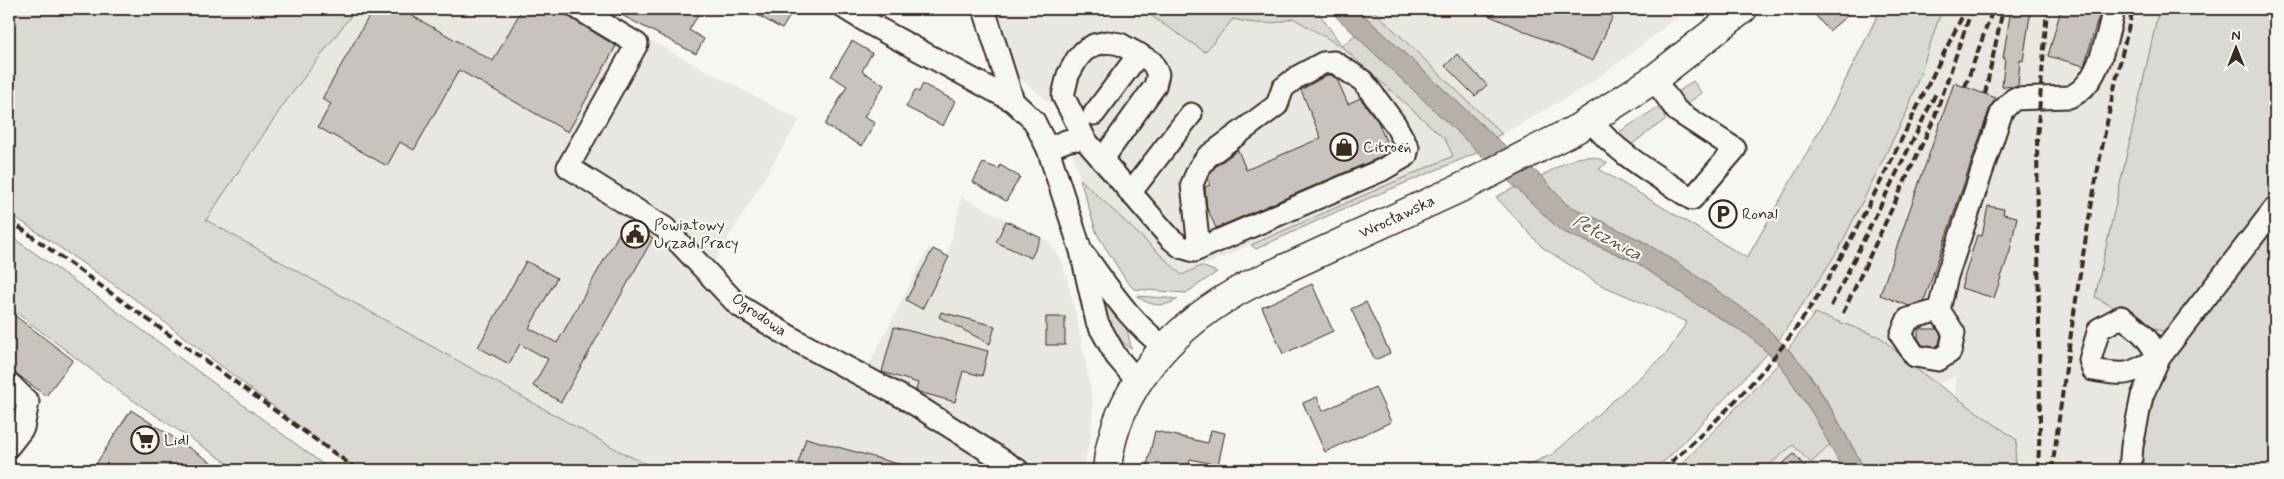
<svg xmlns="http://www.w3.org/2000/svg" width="2284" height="479" font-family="Mynerve,sans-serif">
<rect width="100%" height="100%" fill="#f6f6f2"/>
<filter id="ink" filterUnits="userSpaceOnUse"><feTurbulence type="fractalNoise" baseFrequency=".02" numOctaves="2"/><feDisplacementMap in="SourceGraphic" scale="10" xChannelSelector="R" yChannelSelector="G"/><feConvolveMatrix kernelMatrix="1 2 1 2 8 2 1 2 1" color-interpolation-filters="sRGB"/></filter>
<g filter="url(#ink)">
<g fill="#e8e7e2">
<polygon points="356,9 591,9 799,120 714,262 654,229 702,279 1001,470 659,470 621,452 206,220 284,104"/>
<polygon points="996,9 1141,9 1205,52 1233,18 1255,24 1280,23 1293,18 1342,47 1445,139 1454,156 1182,275 1080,179 1060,110 1019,78"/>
<polygon points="1372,9 1687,9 1629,55 1582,89 1502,134"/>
<polygon points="1878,9 2185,9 2167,333 2123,470 1950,470 1956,376 1933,386 1818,322 1747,258 1826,119"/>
<polygon points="962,197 1048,241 1062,262 1073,301 1087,369 1093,407 1091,433 1083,470 1044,470 989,437 867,369 929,247 947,256"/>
<polygon points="1793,445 1811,463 1830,445 1843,470 1763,470"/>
</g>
<g fill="#dad9d3" stroke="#8a8278">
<polygon points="9,9 356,9 284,104 206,220 621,452 659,470 362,470 339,457 128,294 9,213"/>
<path d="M1141 9H1316L1342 46 1355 35 1479 152 1336 212 1256 249 1251 245 1453 156 1445 139 1342 47 1293 18C1273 26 1254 24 1233 19L1205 52Z"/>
<polygon points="1357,9 1372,9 1502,134 1495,137"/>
<path d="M1881 9H1942L1908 109 1839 249 1779 340 1758 319 1675 261 1642 241 1566 204 1541 176C1563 165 1584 147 1607 163L1599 169 1747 258 1826 119Z"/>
<polygon points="2159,9 2269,9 2275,12 2275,194 2167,333 2148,326 2095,297"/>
<polygon points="1693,81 1702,93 1684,106 1676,99 1678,92"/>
<polygon points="1657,108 1662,111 1666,119 1628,147 1616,134"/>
<polygon points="1080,179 1182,275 1201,266 1217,272 1186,293 1134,289 1127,282 1097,234"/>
<polygon points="1516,187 1561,231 1636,262 1698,305 1748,335 1768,353 1668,458 1653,470 1516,470 1553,454 1667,353 1687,322 1599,284 1542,247 1496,197"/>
<polygon points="2275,219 2275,470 2138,470 2137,450 2158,377"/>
<polygon points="9,235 107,304 331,470 238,470 122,393 9,307"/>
<path d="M1102 294C1119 312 1128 324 1131 349 1109 332 1106 321 1102 294Z"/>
<path d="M1137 296 1178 299C1165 308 1149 306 1137 296Z"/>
<path d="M1815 313 1880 337 1916 369 2017 440 2014 470H1865C1842 429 1821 383 1788 349Z"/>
<polygon points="1779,363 1813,414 1830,445 1811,463 1793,445 1763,470 1676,470"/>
</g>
<polygon fill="#b6b0a9" stroke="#857a71" points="1328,9 1357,9 1495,137 1541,176 1566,204 1642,241 1675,261 1758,319 1803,365 1833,412 1865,470 1843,470 1813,414 1779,363 1748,335 1698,305 1636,262 1561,231"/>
<g fill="#c8c3be" stroke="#3b2a1e">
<polygon points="373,9 400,9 493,61 522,9 556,9 616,46 568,132 459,70 414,150 400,142 387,166 318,127 331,104 322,99"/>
<polygon points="610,9 702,9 689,30 704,39 696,54"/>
<polygon points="747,9 794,9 782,29"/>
<polygon points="1474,9 1616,9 1593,61"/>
<polygon points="1810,9 1855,9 1829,31"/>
<polygon points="2011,9 2031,9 2023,61 2020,60 2018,86 2013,87 2002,86 2005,58 2003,58"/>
<polygon points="2061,9 2101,9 2084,66 2048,56"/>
<polygon points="852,41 872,53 862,71 884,85 864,117 875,123 862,146 825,125 847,86 831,76"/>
<polygon points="1457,54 1487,85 1475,96 1445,66"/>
<polygon points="1327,75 1331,75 1337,79 1348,104 1360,98 1378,122 1390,151 1376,159 1216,228 1207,208 1205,187 1210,185 1208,180 1210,174 1216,166 1238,150 1246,170 1321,138 1301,90"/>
<polygon points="1954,83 1996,98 1990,107 1924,301 1909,306 1880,295"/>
<polygon points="923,84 955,101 943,126 906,107 915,90 919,92"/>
<polygon points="983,163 999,169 1000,165 1020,177 1006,201 973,182"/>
<polygon points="1988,206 2004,209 2003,214 2017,217 2010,251 1994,298 1961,288 1977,235 1982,236"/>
<polygon points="1006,221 1041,238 1031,258 996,242"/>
<polygon points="625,223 653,238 561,402 533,386 548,359 520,344 509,364 478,347 526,261 557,278 529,328 557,343"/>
<polygon points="933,249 949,257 922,309 906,300"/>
<polygon points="1312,284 1333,331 1283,354 1262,307"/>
<polygon points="1366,302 1390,353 1375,360 1351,309"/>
<polygon points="9,311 73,360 46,396 9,368"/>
<polygon points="941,312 995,326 990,344 939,317"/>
<rect x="1046" y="317" width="19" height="28"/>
<polygon points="894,327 988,351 982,376 963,371 955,402 919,392 916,390 918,383 882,372"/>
<polygon points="1918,329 1937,329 1941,335 1939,344 1935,347 1922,345 1918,338"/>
<polygon points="1375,387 1391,422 1325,452 1303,403 1317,397 1323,411"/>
<polygon points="131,410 223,470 92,470"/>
<polygon points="1211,430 1225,433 1218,465 1190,459 1188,470 1146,470 1155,431 1208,443"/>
<polygon points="806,438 905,466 904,470 796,470"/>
<polygon points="1794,454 1808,470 1775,470"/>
</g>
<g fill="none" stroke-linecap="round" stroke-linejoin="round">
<g stroke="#3b2a1e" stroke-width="25">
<g id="minor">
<polyline points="579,9 637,44 568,167 665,228 738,305 797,341 908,400 1018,470"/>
<polyline points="846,9 872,25 1013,101 1034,121 1048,149 1081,251 1097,322 1116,356 1138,382"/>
<polyline points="984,9 1013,101"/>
<polyline points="1094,114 1139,54"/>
<path d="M1591 121C1618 155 1656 175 1692 199L1735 149 1677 111 1654 79"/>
<polyline points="1086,141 1063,96 1068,75 1077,59 1084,51 1094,45 1107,42 1120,44 1152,62 1158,74 1155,86 1102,160"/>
<path d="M1048 149C1061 143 1072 136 1086 141L1170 238 1181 247 1194 251 1382 170 1406 156 1408 148 1395 124 1363 81 1334 62 1323 63 1297 77 1283 88 1277 105 1207 157 1199 168 1192 184 1199 248"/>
<polyline points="1130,193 1191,114"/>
<path d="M1086 257C1111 291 1130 321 1164 347"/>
<path d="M1939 310 1908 319 1901 335 1915 356 1938 360 1950 352 1954 333 1939 310 1947 276 2002 111 2014 99 2069 97C2100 86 2106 37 2114 9"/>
<path d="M2121 317C2139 328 2149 339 2159 358 2128 375 2128 376 2093 370L2090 360 2099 329Z"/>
<polyline points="9,383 28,402 23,428 9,446"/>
<polyline points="2130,470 2132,446 2142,396 2159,358 2275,208"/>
</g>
</g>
<g stroke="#3b2a1e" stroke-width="31">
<path id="major" d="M1107 470C1114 386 1178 322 1249 285L1469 184 1578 128 1654 79 1743 9"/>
</g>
<use href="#minor" stroke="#f6f6f2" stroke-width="21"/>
<use href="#major" stroke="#f6f6f2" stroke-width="28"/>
<g stroke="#3b2a1e" stroke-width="4" stroke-dasharray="8 4" stroke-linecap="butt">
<polyline points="1965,87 1993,9"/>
<polyline points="1985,94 2003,9"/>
<polyline points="9,220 358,470"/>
<polyline points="1831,306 1937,91"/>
<polyline points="1843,313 1934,119 1971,12"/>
<path d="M1662 470C1707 431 1752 387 1788 339 1828 286 1857 228 1887 169 1913 116 1939 62 1966 9"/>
<polyline points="2038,470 2040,423 2037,139 2047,9"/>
<path d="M2052 470C2073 315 2094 161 2133 9"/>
</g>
</g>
</g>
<defs>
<g id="shop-ring" transform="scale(1.4375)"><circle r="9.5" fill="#f6f6f2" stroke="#3b2a1e" stroke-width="1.5"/><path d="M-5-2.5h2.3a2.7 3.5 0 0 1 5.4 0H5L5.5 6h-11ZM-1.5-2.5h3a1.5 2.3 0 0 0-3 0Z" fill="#3b2a1e"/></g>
<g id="parking-ring" transform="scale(1.4375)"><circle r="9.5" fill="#f6f6f2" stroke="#3b2a1e" stroke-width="1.5"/><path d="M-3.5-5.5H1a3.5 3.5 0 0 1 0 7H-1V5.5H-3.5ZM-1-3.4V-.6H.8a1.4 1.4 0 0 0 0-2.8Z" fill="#3b2a1e"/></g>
<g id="civic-ring" transform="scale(1.4375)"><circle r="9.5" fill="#f6f6f2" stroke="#3b2a1e" stroke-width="1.5"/><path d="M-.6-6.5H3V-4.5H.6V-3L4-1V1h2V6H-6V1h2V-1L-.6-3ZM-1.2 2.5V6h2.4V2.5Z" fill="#3b2a1e"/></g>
<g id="supermarket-ring" transform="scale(1.4375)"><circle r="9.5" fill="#f6f6f2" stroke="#3b2a1e" stroke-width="1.5"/><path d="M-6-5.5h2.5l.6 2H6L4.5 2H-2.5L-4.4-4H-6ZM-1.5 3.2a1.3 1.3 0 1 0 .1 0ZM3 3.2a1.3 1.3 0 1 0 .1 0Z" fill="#3b2a1e"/></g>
</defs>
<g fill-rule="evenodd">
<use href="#shop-ring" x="1344" y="147"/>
<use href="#parking-ring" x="1723" y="214"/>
<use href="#civic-ring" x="635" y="234"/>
<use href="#supermarket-ring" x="145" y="440"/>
</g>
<g text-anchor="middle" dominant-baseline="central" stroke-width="4.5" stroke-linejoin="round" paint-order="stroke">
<g font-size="16" fill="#3b2a1e" stroke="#f6f6f2" text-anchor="start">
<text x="1363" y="147">Citroën</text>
<text x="1742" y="214">Ronal</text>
<text x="654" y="225">Powiatowy<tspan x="654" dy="18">Urzad Pracy</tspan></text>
<text x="164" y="440">Lidl</text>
</g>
<g font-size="16" fill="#3b2a1e" stroke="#f6f6f2">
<text transform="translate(1397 217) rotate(-25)">Wrocławska</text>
<text transform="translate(759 315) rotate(35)">Ogrodowa</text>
</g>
<g font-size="18" font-style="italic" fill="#605248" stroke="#f6f6f2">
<text transform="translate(1607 238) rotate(29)">Pełcznica</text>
</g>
</g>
<rect width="2284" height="479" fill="none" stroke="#f6f6f2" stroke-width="30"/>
<rect x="15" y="15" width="2254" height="449" fill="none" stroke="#3b2a1e" stroke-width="2" filter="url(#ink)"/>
<g transform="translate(2236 48)" stroke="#f6f6f2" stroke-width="4" paint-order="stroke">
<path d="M0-4L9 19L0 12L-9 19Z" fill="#3b2a1e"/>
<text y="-8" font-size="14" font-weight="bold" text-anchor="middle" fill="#3b2a1e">N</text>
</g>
</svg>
